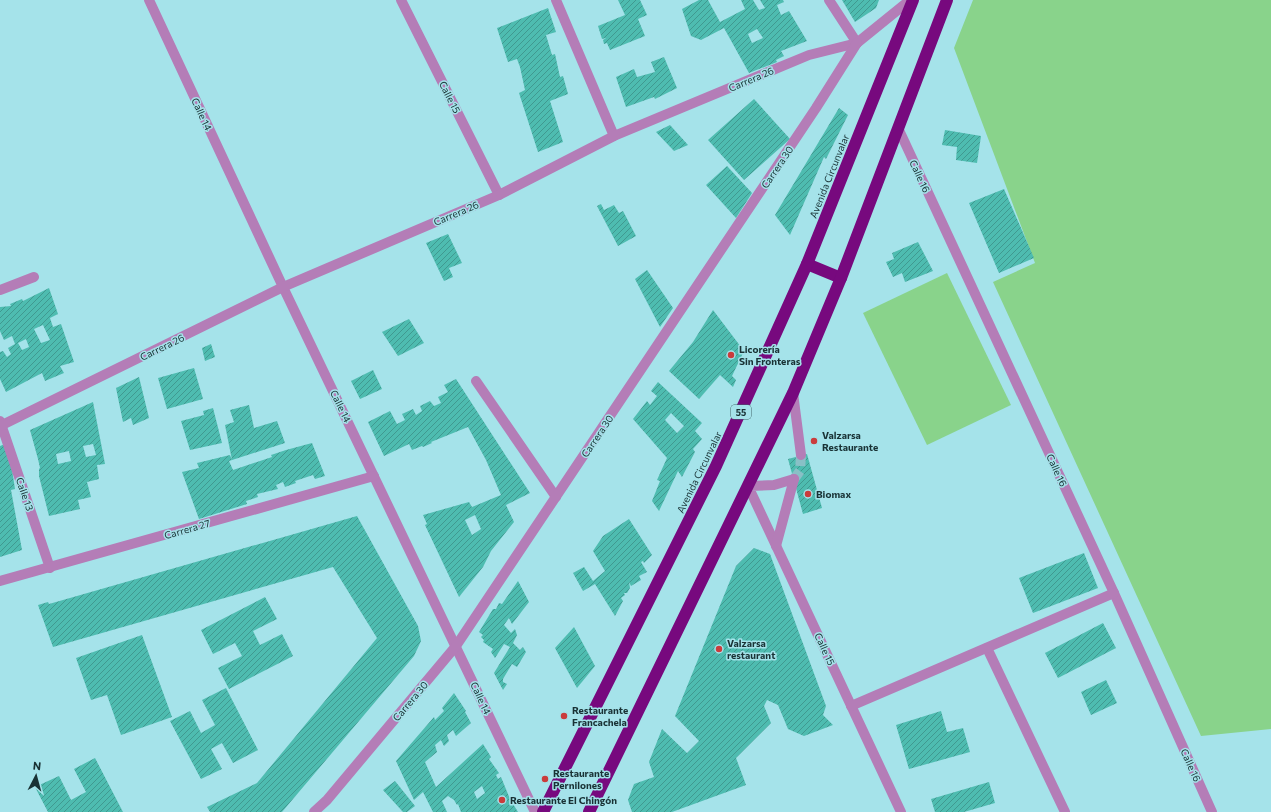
<svg xmlns="http://www.w3.org/2000/svg" width="1271" height="812" font-family="Commissioner,sans-serif">
<defs>
<pattern id="building-hatch" width="6" height="6" patternUnits="userSpaceOnUse"><rect width="6" height="6" fill="#4ebcb0"/><path d="M-1 1l2-2M0 6l6-6M5 7l2-2" fill="none" stroke="#409990"/></pattern>
</defs>
<rect width="100%" height="100%" fill="#a5e3ea"/>
<g fill="#89d38b">
<polygon points="973,0 1271,0 1271,729 1201,736 993,282 1035,263 954,48"/>
<polygon points="947,273 1011,405 927,445 863,313"/>
</g>
<g fill="url(#building-hatch)" fill-rule="evenodd">
<polygon points="618,0 640,0 647,15 638,19 645,36 610,50 607,43 604,44 603,40 606,38 602,39 598,26 625,15"/>
<path d="M699 0H708L720 22 745 9 741 0H753L759 10 765 8 760 0H783L784 2 777 5 781 15 789 11 807 41 781 51 784 56 776 60 777 62 749 73 724 28 701 40 691 36 682 9ZM757 29 763 38 752 43 748 34Z"/>
<polygon points="842,0 879,0 876,8 855,22"/>
<polygon points="548,8 556,32 546,35 552,55 555,54 560,77 563,76 568,94 550,101 563,142 538,152 519,93 525,90 520,67 517,59 508,62 497,28"/>
<polygon points="664,57 677,88 655,99 654,97 626,107 616,77 634,69 637,77 655,72 651,62"/>
<polygon points="754,99 790,139 744,180 708,140"/>
<polygon points="839,108 848,115 826,159 824,157 790,235 775,215"/>
<polygon points="670,125 688,145 674,151 656,132"/>
<polygon points="945,130 981,136 977,163 956,160 957,147 942,145"/>
<polygon points="727,166 752,193 736,218 706,185"/>
<polygon points="1004,189 1034,258 999,273 969,203"/>
<polygon points="601,204 604,210 614,205 619,213 623,211 636,236 618,246 597,206"/>
<polygon points="448,234 462,263 449,268 453,277 444,281 426,243"/>
<polygon points="918,242 933,271 905,282 902,273 893,277 886,262 894,259 892,253"/>
<polygon points="647,270 673,308 660,327 635,279"/>
<path d="M49 288 58 314 50 318 53 327 61 324 74 362 60 366 64 373 45 381 42 373 6 392 0 379V352L3 351 7 357 11 354 8 348 15 344 12 336 4 340 0 331V307L11 306 10 304 22 299 23 301ZM43 325 50 340 41 343 34 329ZM26 339 29 347 22 350 18 343Z"/>
<polygon points="713,310 744,351 732,376 736,380 733,387 720,375 699,399 669,371 693,342"/>
<polygon points="409,319 424,343 398,356 382,332"/>
<polygon points="211,344 215,357 205,361 202,348"/>
<polygon points="194,368 203,399 167,409 158,378"/>
<polygon points="373,370 382,389 360,399 351,381"/>
<polygon points="139,377 149,418 133,425 131,418 123,422 116,388"/>
<path d="M456 379 530 493 506 505 514 522 491 551 483 567 459 597 425 525 427 524 423 515 469 502 472 507 501 495 486 460 468 427 431 442 432 443 423 447 422 446 412 450 409 444 384 456 368 422 390 411 397 424 405 420 402 414 413 409 416 415 422 411 420 406 430 401 434 406 441 403 438 397 448 392 444 385ZM475 515 481 529 472 535 465 520Z"/>
<path d="M658 382 702 423 695 431 702 439 693 449 695 452 682 477 678 471 659 511 652 501 660 481 657 480 667 458 633 419 647 401 650 405 657 396 651 391ZM671 413 684 426 677 433 665 420Z"/>
<path d="M93 402 105 464 97 465 99 479 87 482 91 497 78 500 80 509 49 516 39 476V469L40 468 38 459 30 430ZM93 444 96 455 86 457 83 446ZM69 451 71 461 58 464 56 454Z"/>
<polygon points="249,405 254,428 277,421 285,443 229,461 233,470 272,457 271,455 286,450 312,443 325,476 315,479 313,475 295,481 296,483 285,487 283,482 276,485 278,489 257,494 258,497 246,501 247,504 199,519 182,472 199,468 197,463 230,455 232,460 225,425 234,422 230,410"/>
<polygon points="213,408 222,443 190,450 181,421 204,415 203,411"/>
<polygon points="5,444 11,463 15,489 11,490 22,550 0,557 0,446"/>
<polygon points="807,454 822,508 803,514 788,459"/>
<polygon points="357,516 418,626 421,641 414,656 282,812 210,812 207,807 257,783 377,638 333,567 53,647 38,605 48,602 49,604"/>
<polygon points="629,519 652,555 644,563 643,561 641,562 647,572 639,576 641,580 631,586 629,582 630,588 627,593 624,593 625,595 621,598 623,601 615,616 595,584 583,591 573,573 584,567 593,581 605,571 593,551 603,536"/>
<polygon points="754,548 770,554 826,706 823,715 833,725 804,736 788,729 778,705 767,700 764,706 771,723 736,758 746,785 672,812 632,812 628,800 634,784 654,777 649,762 662,729 687,753 699,741 675,716 736,566"/>
<polygon points="1084,553 1098,588 1033,613 1019,578"/>
<polygon points="518,581 529,602 512,624 509,618 504,625 511,633 515,629 517,635 513,643 520,650 523,647 526,652 517,667 512,664 503,679 503,682 507,684 503,690 494,673 510,647 504,644 495,658 491,652 493,649 483,642 484,640 481,637 483,635 479,632 493,609 496,609 499,603 502,604"/>
<polygon points="265,597 277,619 253,631 260,645 282,634 293,656 229,689 218,668 242,656 235,643 213,654 201,630"/>
<polygon points="1103,623 1116,648 1058,678 1045,653"/>
<polygon points="574,627 595,666 577,688 555,648"/>
<polygon points="142,635 172,717 121,735 107,695 91,700 76,658"/>
<polygon points="1106,680 1117,703 1091,715 1081,692"/>
<polygon points="226,688 258,750 233,763 222,743 211,749 222,769 201,779 170,721 190,711 201,733 215,725 202,700"/>
<path d="M454 693 466 711 465 712 471 723 456 736 453 730 447 735 449 741 444 746 441 740 435 745 437 752 425 762 436 787 483 744 491 757 489 759 499 773 496 775 498 779 501 777 510 799 518 812H461L458 804 457 805 454 800 448 796 442 801 447 812H433L423 792 414 800 396 761 434 717 435 720 444 711 442 708ZM482 786 485 793 477 799 474 792Z"/>
<polygon points="941,711 947,732 963,728 970,752 909,769 896,725"/>
<polygon points="95,758 123,812 48,812 35,787 59,776 71,800 86,792 74,769"/>
<polygon points="395,781 415,806 407,812 403,812 383,790"/>
<polygon points="989,782 995,803 964,812 935,812 931,799"/>
</g>
<g fill="none" stroke-linecap="round" stroke-linejoin="round">
<polyline stroke="#89c0c6" stroke-width="10" stroke-dasharray="10 5" stroke-linecap="butt" points="794,479 800,471 801,455"/>
<g stroke="#b47db7" stroke-width="10">
<polyline points="149,0 283,287 535,812"/>
<polyline points="401,0 499,195"/>
<polyline points="556,0 614,136"/>
<polyline points="829,0 857,43"/>
<polyline points="899,130 1114,593 1212,812"/>
<polyline points="0,290 34,277"/>
<polyline points="476,381 556,497"/>
<polyline points="793,393 801,455"/>
<polyline points="0,421 50,568"/>
<polyline points="0,426 283,287 499,195 614,136 809,55 857,43 910,0"/>
<polyline points="794,479 774,485 748,486 901,812"/>
<polyline points="776,546 794,479"/>
<polyline points="0,581 374,476"/>
<polyline points="987,648 1065,812"/>
<polyline points="851,706 1114,593"/>
<polyline points="314,812 327,800 456,646 816,108 857,43"/>
</g>
<g stroke="#77097e" stroke-width="12">
<polyline points="807,264 841,278"/>
<polyline points="543,812 716,466 807,264 913,0"/>
<polyline points="589,812 793,393 841,278 947,0"/>
</g>
</g>
<g fill="#ca3c3c" stroke="#a5e3ea" stroke-width="1.5">
<circle cx="731" cy="355" r="4"/>
<circle cx="814" cy="441" r="4"/>
<circle cx="808" cy="494" r="4"/>
<circle cx="719" cy="649" r="4"/>
<circle cx="564" cy="716" r="4"/>
<circle cx="545" cy="779" r="4"/>
<circle cx="502" cy="800" r="4"/>
</g>
<g text-anchor="middle" dominant-baseline="central" stroke-width="3" stroke-linejoin="round" paint-order="stroke">
<rect fill="#a5e3ea" stroke="#43676b" stroke-width="1" x="731" y="405" width="20" height="14" rx="3"/>
<g font-size="9" font-weight="bold" fill="#193235">
<text x="741" y="412">55</text>
</g>
<g font-size="10" fill="#193235" stroke="#a5e3ea">
<text transform="translate(751 79) rotate(-23)">Carrera 26</text>
<text transform="translate(450 97) rotate(63)">Calle 15</text>
<text transform="translate(202 114) rotate(65)">Calle 14</text>
<text transform="translate(777 167) rotate(-56)">Carrera 30</text>
<text transform="translate(829 176) rotate(-68)">Avenida Circunvalar</text>
<text transform="translate(920 176) rotate(65)">Calle 16</text>
<text transform="translate(456 213) rotate(-23)">Carrera 26</text>
<text transform="translate(162 347) rotate(-26)">Carrera 26</text>
<text transform="translate(341 406) rotate(64)">Calle 14</text>
<text transform="translate(597 436) rotate(-56)">Carrera 30</text>
<text transform="translate(1057 470) rotate(65)">Calle 16</text>
<text transform="translate(699 472) rotate(-64)">Avenida Circunvalar</text>
<text transform="translate(25 494) rotate(71)">Calle 13</text>
<text transform="translate(187 529) rotate(-16)">Carrera 27</text>
<text transform="translate(825 649) rotate(65)">Calle 15</text>
<text transform="translate(481 698) rotate(65)">Calle 14</text>
<text transform="translate(410 701) rotate(-50)">Carrera 30</text>
<text transform="translate(1191 765) rotate(66)">Calle 16</text>
</g>
<g font-size="10" font-weight="bold" fill="#193235" stroke="#a5e3ea" text-anchor="start">
<text x="739" y="349">Licorería<tspan x="739" dy="12">Sin Fronteras</tspan></text>
<text x="822" y="435">Valzarsa<tspan x="822" dy="12">Restaurante</tspan></text>
<text x="816" y="494">Biomax</text>
<text x="727" y="643">Valzarsa<tspan x="727" dy="12">restaurant</tspan></text>
<text x="572" y="710">Restaurante<tspan x="572" dy="12">Francachela</tspan></text>
<text x="553" y="773">Restaurante<tspan x="553" dy="12">Pernilones</tspan></text>
<text x="510" y="800">Restaurante El Chingón</text>
</g>
</g>
<g transform="translate(36 776) rotate(6)" stroke="#a5e3ea" stroke-width="3" paint-order="stroke">
<path d="M0-3L7 15L0 10L-7 15Z" fill="#193235"/>
<text y="-6" font-size="11" font-weight="bold" text-anchor="middle" fill="#193235">N</text>
</g>
</svg>
